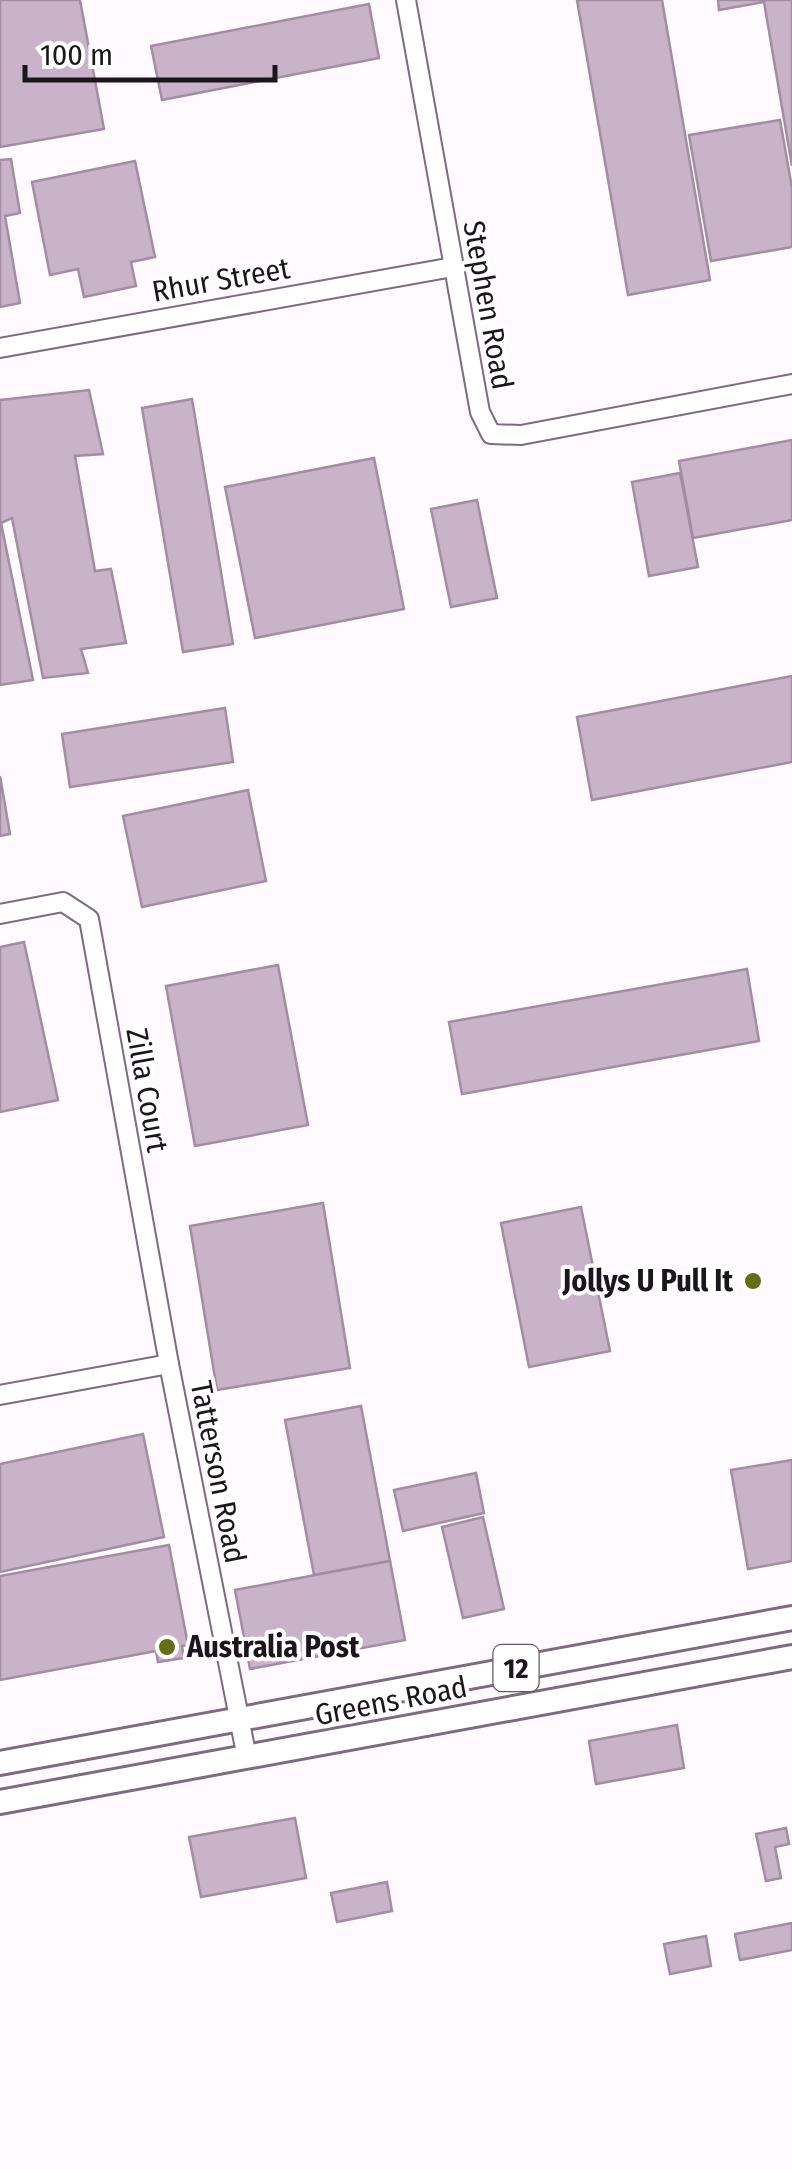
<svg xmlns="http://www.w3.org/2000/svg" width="792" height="2170" font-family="'Fira Sans Condensed',sans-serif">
<rect width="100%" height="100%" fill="#fffafe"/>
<g fill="#c8b3c8" stroke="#a28da2" stroke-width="2.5">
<polygon points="0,0 80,0 104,129 0,147"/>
<polygon points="577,0 662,0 710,280 628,295"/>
<polygon points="718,0 792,0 792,166 764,2 719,10"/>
<polygon points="369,4 379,58 162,100 151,46"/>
<polygon points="780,120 792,188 792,247 711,261 689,135"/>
<polygon points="11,159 20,213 5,216 20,303 0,307 0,160"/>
<polygon points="135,161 155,257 131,262 136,286 84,297 78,269 50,275 32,182"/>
<polygon points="89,390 103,454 75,456 95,571 111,569 126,643 81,649 88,673 43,678 12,518 1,523 33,680 0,685 0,400"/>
<polygon points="192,399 233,644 183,652 142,408"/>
<polygon points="792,440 792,520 693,538 679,461"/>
<polygon points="374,458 404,609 255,638 225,487"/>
<polygon points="680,473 698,567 649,576 632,482"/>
<polygon points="477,500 497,598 451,607 431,509"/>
<polygon points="792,676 792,762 592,800 577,717"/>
<polygon points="225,708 233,762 70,787 62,734"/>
<polygon points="0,776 10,834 0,836"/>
<polygon points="248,790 266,881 142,907 123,816"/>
<polygon points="24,942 58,1100 0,1112 0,947"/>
<polygon points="278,965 308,1125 195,1146 166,986"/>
<polygon points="747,969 759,1041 462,1094 449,1022"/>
<polygon points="323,1203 350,1368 217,1390 190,1226"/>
<polygon points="581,1207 610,1351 529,1367 501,1223"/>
<polygon points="361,1406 390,1561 314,1575 285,1420"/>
<polygon points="143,1434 164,1537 0,1572 0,1464"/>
<polygon points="792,1460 792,1561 748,1569 731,1470"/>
<polygon points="476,1473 484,1513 403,1531 394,1490"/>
<polygon points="483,1517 504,1609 463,1618 442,1527"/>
<polygon points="169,1545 188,1645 182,1646 184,1658 158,1662 156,1651 0,1680 0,1576"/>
<polygon points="390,1561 405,1640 250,1669 235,1590"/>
<polygon points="677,1725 684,1768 596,1784 589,1741"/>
<polygon points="295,1818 306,1878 201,1897 189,1837"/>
<polygon points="786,1828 789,1844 775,1847 781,1878 766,1881 756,1834"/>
<polygon points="387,1882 392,1911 337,1922 331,1893"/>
<polygon points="792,1923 792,1950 740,1960 735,1934"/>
<polygon points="706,1936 711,1966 670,1974 664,1944"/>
</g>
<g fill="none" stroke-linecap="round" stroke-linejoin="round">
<g stroke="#7e6b7e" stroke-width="22">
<g id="minor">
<polyline points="406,0 480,412 491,434 521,435 792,384"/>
<polyline points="0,348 453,267"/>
<polyline points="0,914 63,902 89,919 169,1364"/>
<polyline points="0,1395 169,1364 247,1758"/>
</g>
</g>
<g stroke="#7e6b7e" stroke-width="28">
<g id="major">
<polyline points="0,1763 792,1618"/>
<polyline points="0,1802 792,1657"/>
</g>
</g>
<use href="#minor" stroke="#fff" stroke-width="18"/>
<use href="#major" stroke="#fff" stroke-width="22"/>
</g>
<g fill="#636e16" stroke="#fff" stroke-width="4">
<circle cx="753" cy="1281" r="10"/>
<circle cx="167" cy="1647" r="10"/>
</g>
<g text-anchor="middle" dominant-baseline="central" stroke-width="8" stroke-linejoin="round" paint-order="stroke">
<rect fill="#fff" stroke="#615b61" stroke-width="2.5" x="493.5" y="1645" width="45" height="46" rx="8"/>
<g font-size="28" font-weight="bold" fill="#1d151d">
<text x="516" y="1668">12</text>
</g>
<g font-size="30" fill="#1d151d" stroke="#fff">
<text transform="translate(221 280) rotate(-10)">Rhur Street</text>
<text transform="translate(488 305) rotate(80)">Stephen Road</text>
<text transform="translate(147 1090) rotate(80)">Zilla Court</text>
<text transform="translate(218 1472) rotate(79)">Tatterson Road</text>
<text transform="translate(391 1701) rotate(-11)">Greens Road</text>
</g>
<g font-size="30" font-weight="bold" fill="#1d151d" stroke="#fff" text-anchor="end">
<text x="733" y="1281">Jollys U Pull It</text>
<text x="187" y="1647" text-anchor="start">Australia Post</text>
</g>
</g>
<path d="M25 65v15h250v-15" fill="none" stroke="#1d151d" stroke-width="5"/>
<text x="40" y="65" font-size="30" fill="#1d151d" stroke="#ffffff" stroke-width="8" paint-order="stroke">100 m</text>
</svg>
